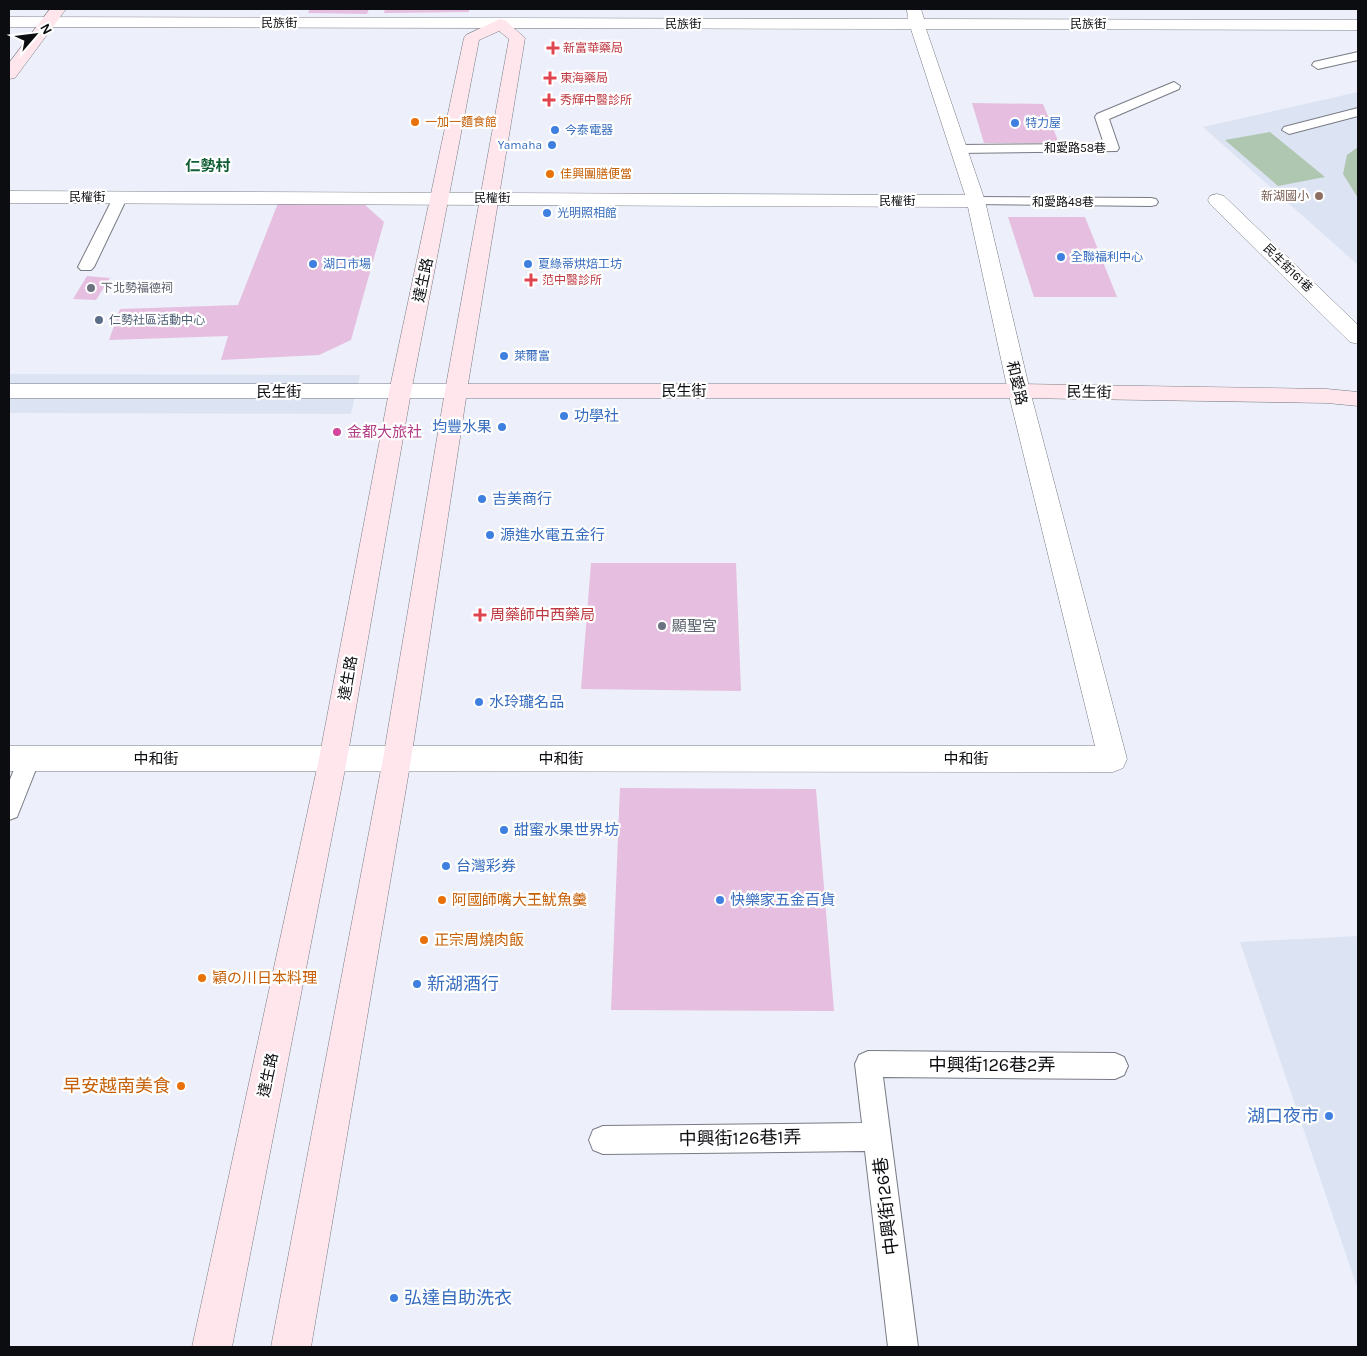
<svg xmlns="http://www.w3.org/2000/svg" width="1367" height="1356" font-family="Karla,'Noto Sans TC','Noto Sans JP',sans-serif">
<rect width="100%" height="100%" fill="#edf0fa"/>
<g fill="#dce3f2">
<polygon points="1358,92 1358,265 1203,127"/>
<polygon points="9,374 360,375 351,414 9,413"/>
<polygon points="1358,936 1358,1290 1240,942"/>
</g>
<g fill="#afc7b0">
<polygon points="1270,132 1325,177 1278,186 1225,140"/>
<polygon points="1358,147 1358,198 1343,174 1347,155"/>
</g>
<g fill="#e5bee0">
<polygon points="310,9 369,9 367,14 308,13"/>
<polygon points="385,9 469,9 469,12 384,13"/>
<polygon points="972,103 1043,104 1059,143 984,143"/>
<polygon points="278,203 364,204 384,222 351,340 319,355 221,360 228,336 109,340 120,309 238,305"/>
<polygon points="1008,217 1085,217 1117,297 1034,297"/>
<polygon points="87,276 110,278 96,300 73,299"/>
<polygon points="591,563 736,563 741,691 581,689"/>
<polygon points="620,788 816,789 834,1011 611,1010"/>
</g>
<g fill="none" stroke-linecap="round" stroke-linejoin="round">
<g stroke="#787b84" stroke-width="2">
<g id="lane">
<polygon points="1358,52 1358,60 1318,69 1312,65 1314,62"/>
<polygon points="1174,82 1180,86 1179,89 1109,119 1119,148 1117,151 958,153 951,149 958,145 1104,144 1095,117 1097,114"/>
<polygon points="1358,108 1358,116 1289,134 1282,130 1284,127"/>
<polygon points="120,194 125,195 127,198 94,267 91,270 81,270 78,267 113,198 115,195"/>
<polygon points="976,197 1151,198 1156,199 1158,202 1156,205 1151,206 971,204 969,201 971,198"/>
<polygon points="29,749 37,752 40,759 17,817 9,820 9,782 21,752"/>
<polygon points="868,1051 1115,1053 1124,1057 1128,1066 1124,1075 1115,1079 883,1077 918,1347 888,1347 865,1151 603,1154 593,1150 589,1140 593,1130 603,1126 862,1123 855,1064 859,1055"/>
</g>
</g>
<g stroke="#787b84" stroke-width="1">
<g id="street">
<polygon points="907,9 921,9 924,19 1358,20 1358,30 926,29 985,201 1030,391 1127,759 1123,768 1113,772 9,771 9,746 1095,746 1008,391 968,207 9,203 9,191 965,195 911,29 9,27 9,17 908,19"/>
<polygon points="1217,194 1224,196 1358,325 1358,344 1350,342 1210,204 1208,200 1210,196"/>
<polygon points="9,384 456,384 464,386 467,391 464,396 456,398 9,398"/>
</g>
</g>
<g stroke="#787b84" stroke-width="1">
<g id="secondary">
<polygon points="50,9 66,9 15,78 9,79 9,63"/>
<polygon points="500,19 506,21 525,38 468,384 1019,384 1327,389 1358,392 1358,406 1327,403 1019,398 466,398 411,759 311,1347 271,1347 383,759 445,391 509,39 499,31 479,40 411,392 347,759 232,1347 192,1347 319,759 389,392 464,38 466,35"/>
</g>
</g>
<use href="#lane" fill="#fff" fill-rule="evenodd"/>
<use href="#street" fill="#fff" fill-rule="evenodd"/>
<use href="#secondary" fill="#fee6ec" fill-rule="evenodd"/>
</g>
<g fill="#e0444e" stroke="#fff" stroke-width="2">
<path d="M550.5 40.5h5v5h5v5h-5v5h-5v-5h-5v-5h5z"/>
<path d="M547.5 70.5h5v5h5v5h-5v5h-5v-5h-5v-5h5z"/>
<path d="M546.5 92.5h5v5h5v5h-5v5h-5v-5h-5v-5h5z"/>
<path d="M528.5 272.5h5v5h5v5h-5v5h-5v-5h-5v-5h5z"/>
<path d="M477.5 607.5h5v5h5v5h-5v5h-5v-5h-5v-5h5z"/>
</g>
<g fill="#e8710a" stroke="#fff" stroke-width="2">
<circle cx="415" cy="122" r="5"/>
<circle cx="550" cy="174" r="5"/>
<circle cx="442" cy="900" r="5"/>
<circle cx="424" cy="940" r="5"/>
<circle cx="202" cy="978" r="5"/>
<circle cx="181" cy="1086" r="5"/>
</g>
<g fill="#3f7fe0" stroke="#fff" stroke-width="2">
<circle cx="1015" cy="123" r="5"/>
<circle cx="555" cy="130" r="5"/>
<circle cx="552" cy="145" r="5"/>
<circle cx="547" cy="213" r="5"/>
<circle cx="1061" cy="257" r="5"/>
<circle cx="313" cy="264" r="5"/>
<circle cx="528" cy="264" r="5"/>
<circle cx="504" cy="356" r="5"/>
<circle cx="564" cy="416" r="5"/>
<circle cx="502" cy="427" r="5"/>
<circle cx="482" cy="499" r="5"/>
<circle cx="490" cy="535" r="5"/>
<circle cx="479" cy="702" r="5"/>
<circle cx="504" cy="830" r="5"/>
<circle cx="446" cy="866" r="5"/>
<circle cx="720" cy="900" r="5"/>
<circle cx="417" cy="984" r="5"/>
<circle cx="1329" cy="1116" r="5"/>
<circle cx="394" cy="1298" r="5"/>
</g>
<circle fill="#8d6e63" stroke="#fff" stroke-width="2" cx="1319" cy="196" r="5"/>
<g fill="#6b7280" stroke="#fff" stroke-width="2">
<circle cx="91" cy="288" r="5"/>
<circle cx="662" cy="626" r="5"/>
</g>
<circle fill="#5c6f8a" stroke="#fff" stroke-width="2" cx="99" cy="320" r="5"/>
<circle fill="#d1479c" stroke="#fff" stroke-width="2" cx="337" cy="432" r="5"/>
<g text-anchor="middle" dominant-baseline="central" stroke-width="4.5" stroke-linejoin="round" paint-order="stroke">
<g font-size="12" fill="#0c0d10" stroke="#fff">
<text x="279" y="23">民族街</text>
<text x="683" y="24">民族街</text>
<text x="1088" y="24">民族街</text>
<text x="1075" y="148">和愛路58巷</text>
<text x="87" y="197">民權街</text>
<text x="492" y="198">民權街</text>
<text x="897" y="201">民權街</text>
<text x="1063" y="202">和愛路48巷</text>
<text transform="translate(1288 268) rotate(44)">民生街161巷</text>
</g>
<g font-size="12" fill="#be3a42" stroke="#fff" text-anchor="start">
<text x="563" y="48">新富華藥局</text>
<text x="560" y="78">東海藥局</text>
<text x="560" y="100">秀輝中醫診所</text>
<text x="542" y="280">范中醫診所</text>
</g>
<g font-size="12" fill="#c56008" stroke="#fff" text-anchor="start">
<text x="425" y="122">一加一麵食館</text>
<text x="560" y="174">佳興團膳便當</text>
</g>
<g font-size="12" fill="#366cbe" stroke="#fff" text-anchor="start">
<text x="1025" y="123">特力屋</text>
<text x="565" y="130">今泰電器</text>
<text x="542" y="145" text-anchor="end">Yamaha</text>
<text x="557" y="213">光明照相館</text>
<text x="1071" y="257">全聯福利中心</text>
<text x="323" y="264">湖口市場</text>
<text x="538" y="264">夏綠蒂烘焙工坊</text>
<text x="514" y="356">萊爾富</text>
</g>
<g font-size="12" fill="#785e54" stroke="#fff" text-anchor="end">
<text x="1309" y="196">新湖國小</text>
</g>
<g font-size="12" fill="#5b616d" stroke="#fff" text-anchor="start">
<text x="101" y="288">下北勢福德祠</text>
</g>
<g font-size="12" fill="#4e5e75" stroke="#fff" text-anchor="start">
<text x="109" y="320">仁勢社區活動中心</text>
</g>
<g font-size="15" font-weight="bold" fill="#0e5d34" stroke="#fff">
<text x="208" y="166">仁勢村</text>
</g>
<g font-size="15" fill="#0c0d10" stroke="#fff">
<text transform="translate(423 280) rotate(-78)">達生路</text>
<text transform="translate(1017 383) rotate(77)">和愛路</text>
<text x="684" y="391">民生街</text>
<text x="279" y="392">民生街</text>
<text transform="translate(1089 392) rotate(1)">民生街</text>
<text transform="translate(348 678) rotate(-80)">達生路</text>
<text x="156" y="759">中和街</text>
<text x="561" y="759">中和街</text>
<text x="966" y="759">中和街</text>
<text transform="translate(268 1075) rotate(-78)">達生路</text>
</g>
<g font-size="15" fill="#366cbe" stroke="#fff" text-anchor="start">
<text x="574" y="416">功學社</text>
<text x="492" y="427" text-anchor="end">均豐水果</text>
<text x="492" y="499">吉美商行</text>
<text x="500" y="535">源進水電五金行</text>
<text x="489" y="702">水玲瓏名品</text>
<text x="514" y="830">甜蜜水果世界坊</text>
<text x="456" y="866">台灣彩券</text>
<text x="730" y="900">快樂家五金百貨</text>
</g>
<g font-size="15" fill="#b23c85" stroke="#fff" text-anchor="start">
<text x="347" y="432">金都大旅社</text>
</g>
<g font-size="15" fill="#be3a42" stroke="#fff" text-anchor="start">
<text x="490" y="615">周藥師中西藥局</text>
</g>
<g font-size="15" fill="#5b616d" stroke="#fff" text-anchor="start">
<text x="672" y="626">顯聖宮</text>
</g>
<g font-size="15" fill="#c56008" stroke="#fff" text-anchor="start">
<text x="452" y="900">阿國師嘴大王魷魚羹</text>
<text x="434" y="940">正宗周燒肉飯</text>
<text x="212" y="978">穎の川日本料理</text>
</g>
<g font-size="18" fill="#366cbe" stroke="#fff" text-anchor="start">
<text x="427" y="984">新湖酒行</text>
<text x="1319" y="1116" text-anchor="end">湖口夜市</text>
<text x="404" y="1298">弘達自助洗衣</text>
</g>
<g font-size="18" fill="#0c0d10" stroke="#fff">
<text x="992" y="1065">中興街126巷2弄</text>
<text transform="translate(740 1138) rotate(-1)">中興街126巷1弄</text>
<text transform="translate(886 1206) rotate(-97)">中興街126巷</text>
</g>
<g font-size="18" fill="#c56008" stroke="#fff" text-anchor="end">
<text x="171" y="1086">早安越南美食</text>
</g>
</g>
<rect width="1367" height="1356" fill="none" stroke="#0c0d10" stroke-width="20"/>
<g transform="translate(35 35) rotate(62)" stroke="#ffffff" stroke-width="4" paint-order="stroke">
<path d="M0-4L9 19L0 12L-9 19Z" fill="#0c0d10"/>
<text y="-8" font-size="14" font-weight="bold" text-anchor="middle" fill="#0c0d10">N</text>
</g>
</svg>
